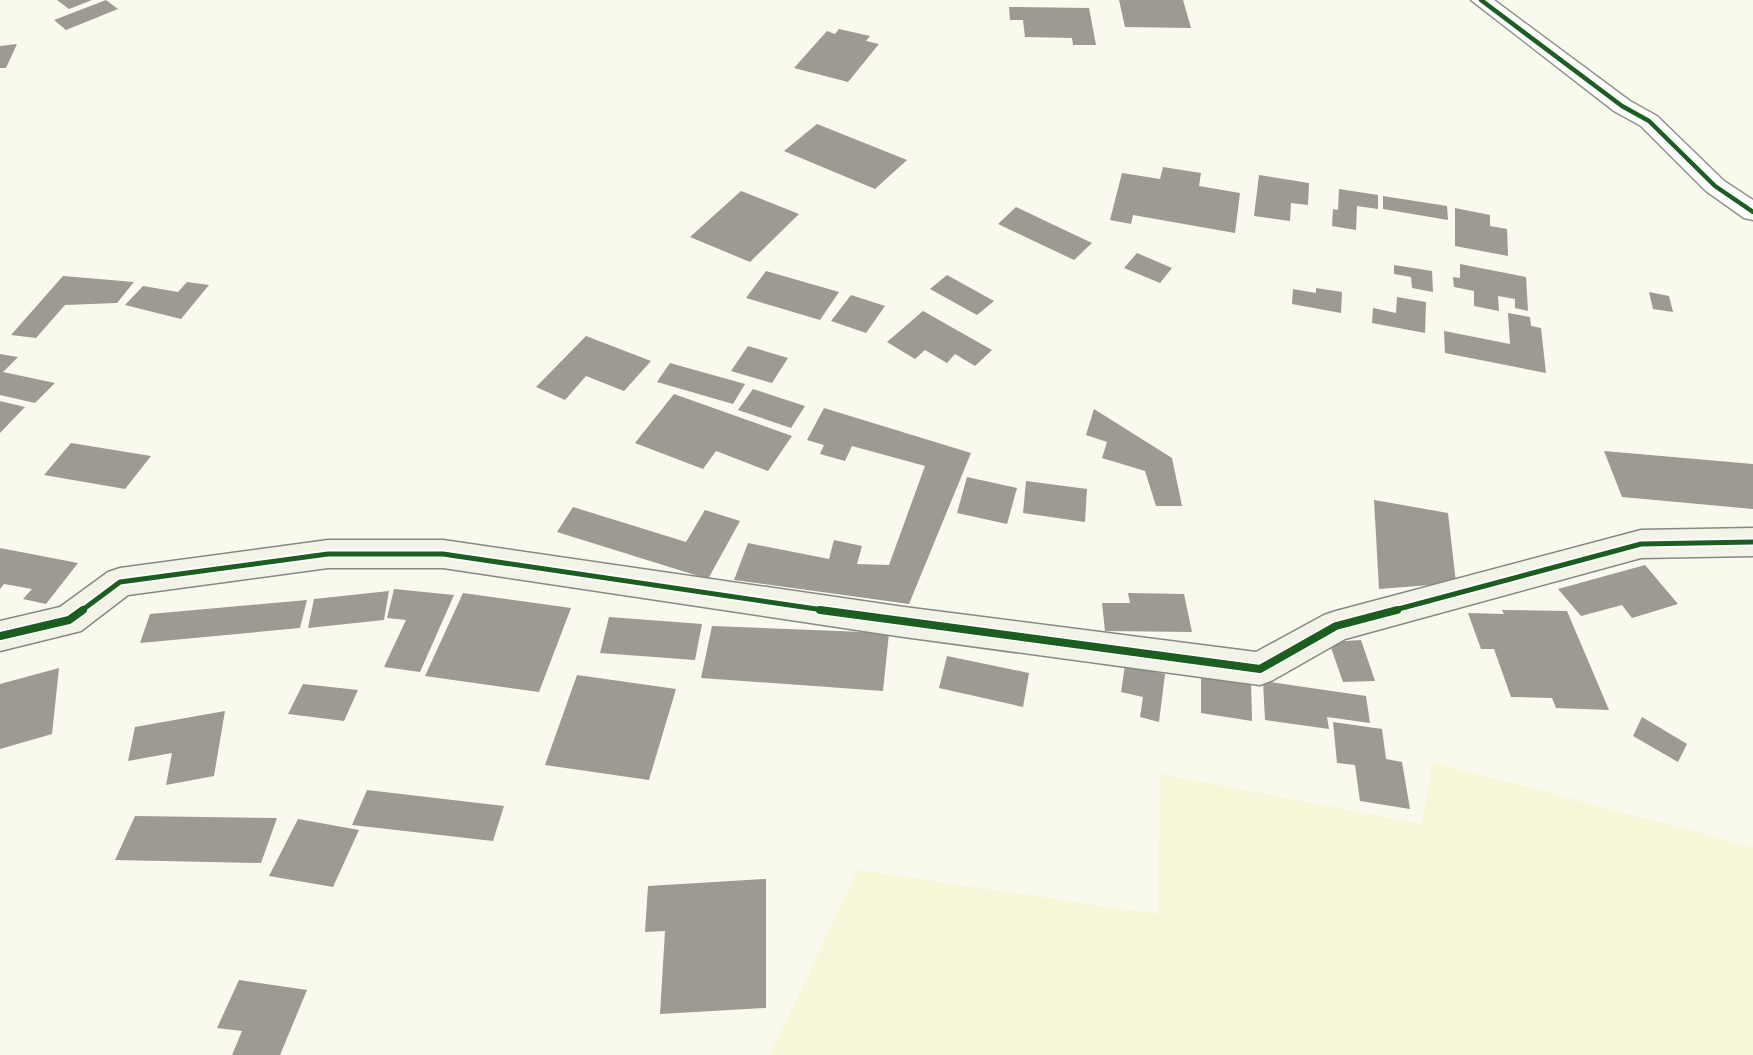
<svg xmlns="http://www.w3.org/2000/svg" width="1753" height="1055" font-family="'Times New Roman',serif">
<rect width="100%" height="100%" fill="#f9f9ed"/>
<polygon fill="#f5f7d8" points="1432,762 1753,847 1753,1055 770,1055 858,870 1157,914 1161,774 1422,824"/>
<g fill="#9c9a93">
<polygon points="57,0 92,0 69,9"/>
<polygon points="106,0 118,9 66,30 54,20"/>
<polygon points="1119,0 1183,0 1191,28 1125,27"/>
<polygon points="1009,7 1089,8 1096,45 1073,45 1072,38 1025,37 1023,20 1010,20"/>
<polygon points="839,29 870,36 866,41 879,44 848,82 794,68 827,31 835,34"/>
<polygon points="17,44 6,68 0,68 0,46"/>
<polygon points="817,124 907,160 875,189 784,151"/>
<polygon points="1163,167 1201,173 1199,186 1240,193 1235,233 1133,215 1131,224 1110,220 1122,173 1160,179"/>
<polygon points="1259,175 1309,183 1308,205 1291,203 1290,221 1254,216"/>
<polygon points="1339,189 1378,195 1378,209 1357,206 1356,230 1332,226 1333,209 1338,210"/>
<polygon points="741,191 799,214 750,262 690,237"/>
<polygon points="1383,196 1447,206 1448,220 1383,209"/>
<polygon points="1016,207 1092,243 1074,260 998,224"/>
<polygon points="1455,208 1490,215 1490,226 1507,229 1508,256 1455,246"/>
<polygon points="1137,253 1172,268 1160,283 1124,268"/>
<polygon points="1460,264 1526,277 1528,311 1515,308 1515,299 1498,296 1499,311 1474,306 1474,291 1454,287 1453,277 1460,278"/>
<polygon points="1394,265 1432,271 1433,292 1412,288 1411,277 1394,274"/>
<polygon points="766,271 839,292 820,320 746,298"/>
<polygon points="947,275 994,301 977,315 930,289"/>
<polygon points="63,276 134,282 117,303 65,305 36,338 11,335"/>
<polygon points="187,282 209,285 181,319 125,305 143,286 178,292"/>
<polygon points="1316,288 1342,292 1341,313 1292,304 1293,289 1316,293"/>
<polygon points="1649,292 1669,296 1673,312 1653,309"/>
<polygon points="851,295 885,306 866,333 831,321"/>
<polygon points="1397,297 1426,302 1425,333 1372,323 1373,308 1396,313"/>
<polygon points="923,311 992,350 975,366 955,354 947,363 925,350 915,359 887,342"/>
<polygon points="1508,313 1530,317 1531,326 1541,328 1546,373 1445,353 1444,331 1510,344"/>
<polygon points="586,336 651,361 624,391 586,376 565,400 536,387"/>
<polygon points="748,346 788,358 772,383 731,371"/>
<polygon points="0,354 18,357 3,372 55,383 35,403 0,395"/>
<polygon points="670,363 745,384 733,404 657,382"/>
<polygon points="753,389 805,406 791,428 738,410"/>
<polygon points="674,394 792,436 768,471 716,451 703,469 635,443"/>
<polygon points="0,401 25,407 0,433"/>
<polygon points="824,408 971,453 909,604 734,580 748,543 829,559 834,540 862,546 857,564 889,565 925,466 852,446 845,461 820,454 824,445 807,440"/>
<polygon points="1094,409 1172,458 1182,506 1156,506 1145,471 1102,458 1107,442 1086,435"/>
<polygon points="71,443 151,456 125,489 44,475"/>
<polygon points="1604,451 1753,464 1753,509 1622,497"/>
<polygon points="967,477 1017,488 1007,524 957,513"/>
<polygon points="1026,481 1087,489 1085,522 1023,513"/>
<polygon points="1374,500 1448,513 1456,583 1379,589"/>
<polygon points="573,507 686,542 705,510 740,521 708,579 557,532"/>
<polygon points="0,548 78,563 46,604 23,599 32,589 4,584 0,589"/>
<polygon points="1645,565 1678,604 1632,618 1622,605 1581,616 1558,589"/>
<polygon points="394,589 454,595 420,672 384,667 406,620 387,618"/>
<polygon points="389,591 384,620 308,628 314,599"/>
<polygon points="463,593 571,608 539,692 425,676"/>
<polygon points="1128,593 1184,594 1192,632 1105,631 1102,603 1130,603"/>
<polygon points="307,600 300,628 140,643 150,614"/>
<polygon points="1502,610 1567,611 1609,710 1556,708 1552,698 1511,697 1494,649 1481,649 1468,613 1504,614"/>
<polygon points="609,617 702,624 695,660 600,653"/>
<polygon points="712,626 889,633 883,691 701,678"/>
<polygon points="1361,640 1375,681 1343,682 1329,642"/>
<polygon points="947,656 1029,673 1023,707 939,688"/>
<polygon points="1125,665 1165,674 1159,722 1140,717 1143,697 1121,692"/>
<polygon points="59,668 52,734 0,749 0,684"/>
<polygon points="1201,672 1251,680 1252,721 1201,713"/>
<polygon points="577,675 676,689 649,780 545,765"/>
<polygon points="1263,681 1366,696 1370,723 1327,717 1329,729 1265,720"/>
<polygon points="303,684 358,690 344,721 288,714"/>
<polygon points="225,711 214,776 166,785 172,753 128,761 135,727"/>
<polygon points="1642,717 1687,744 1678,762 1633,736"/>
<polygon points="1333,722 1382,729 1386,759 1402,762 1410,809 1360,801 1355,765 1337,763"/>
<polygon points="367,790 504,806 493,841 352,825"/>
<polygon points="135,816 277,818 261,863 115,860"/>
<polygon points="298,819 359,830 333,887 269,876"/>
<polygon points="766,879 766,1008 660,1014 665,931 645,932 648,886"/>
<polygon points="239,980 307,990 280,1055 232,1055 242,1031 217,1028"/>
</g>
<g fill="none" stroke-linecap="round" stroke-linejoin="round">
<g stroke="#92928c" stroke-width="3">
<polygon id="street" points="1471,0 1494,0 1630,101 1657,116 1724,181 1753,200 1753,220 1744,218 1706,191 1641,126 1614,111"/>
</g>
<g stroke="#888883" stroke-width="3">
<polygon id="secondary" points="1753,528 1753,556 1641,558 1345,639 1273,680 1260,685 904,637 443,568 328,568 128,595 81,631 0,651 0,621 60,607 108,572 120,568 328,540 443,540 904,607 1256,652 1324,615 1336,611 1641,530"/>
</g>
<use href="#street" fill="#fefefc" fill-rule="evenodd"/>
<use href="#secondary" fill="#f3f4e7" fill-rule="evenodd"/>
<g stroke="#fff" stroke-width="8">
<polyline id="cycleway-far2" points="1481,0 1622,106 1649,121 1715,186 1753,212"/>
</g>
<g stroke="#fff" stroke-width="9">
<g id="cycleway-far1">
<polyline points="81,611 120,582 328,554 443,554 830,611"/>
<polyline points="1391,611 1641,544 1753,542"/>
</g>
</g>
<g stroke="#fff" stroke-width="11">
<g id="cycleway">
<polyline points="820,610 1260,669 1336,626 1397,610"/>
<polyline points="0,636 69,620 83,610"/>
</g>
</g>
<use href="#cycleway-far2" stroke="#1b5e20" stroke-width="4.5"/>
<use href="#cycleway-far1" stroke="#1b5e20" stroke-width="5"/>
<use href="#cycleway" stroke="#1b5e20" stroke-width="8"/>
</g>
</svg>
